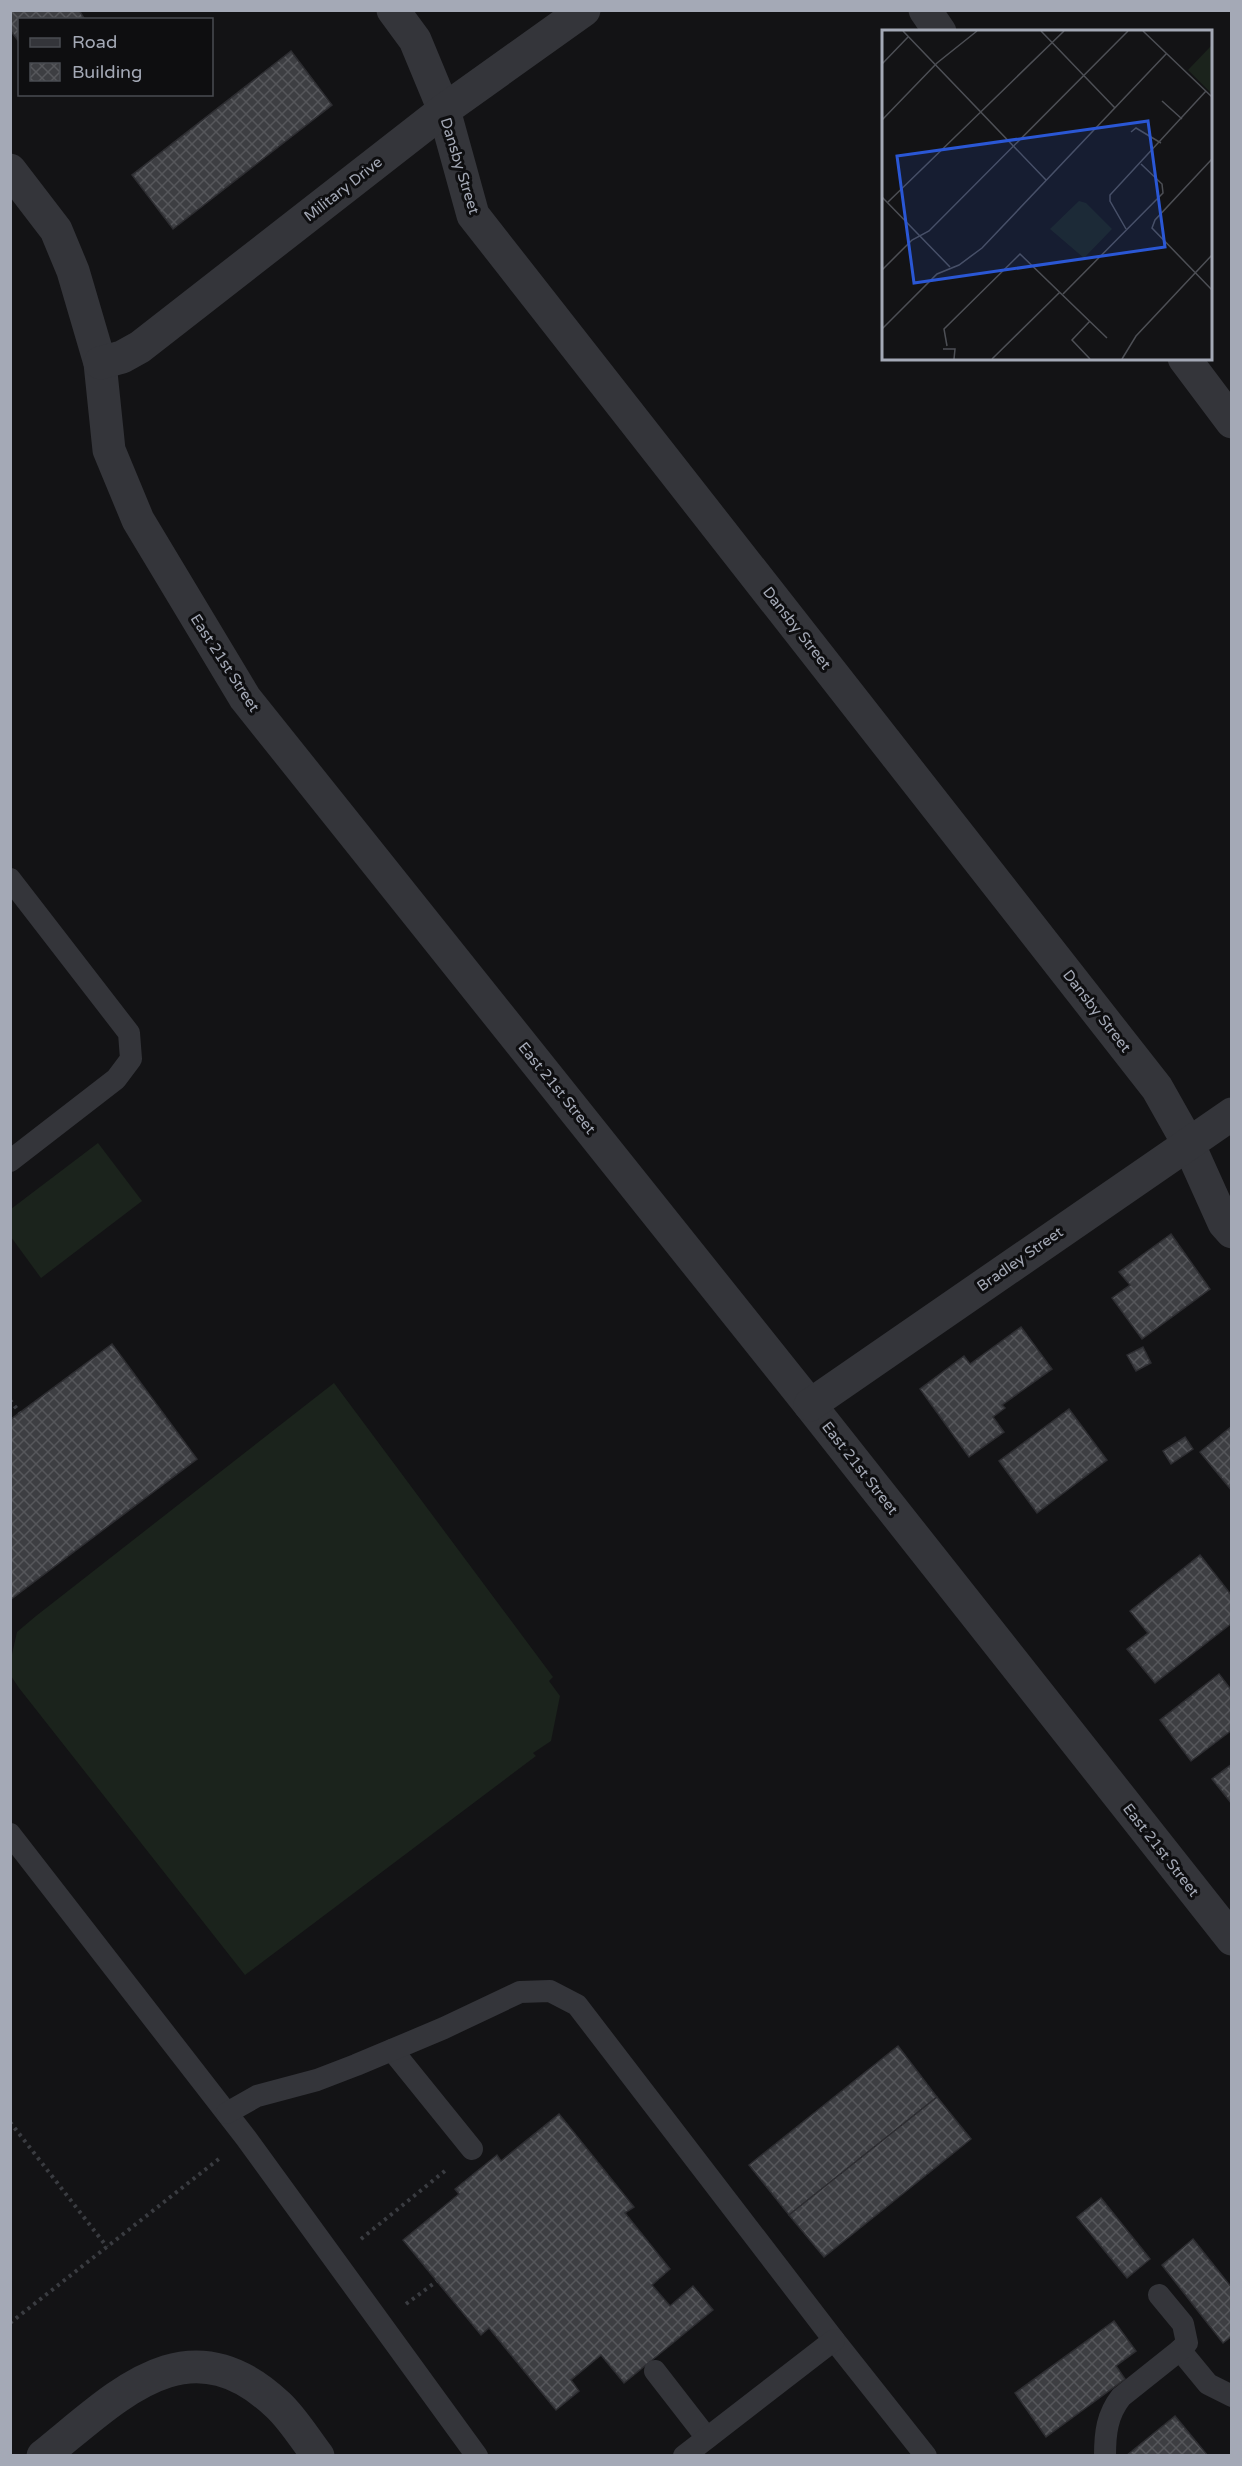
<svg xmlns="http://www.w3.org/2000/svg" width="1242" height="2466" font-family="'Varela Round',sans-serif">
<defs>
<pattern id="building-cross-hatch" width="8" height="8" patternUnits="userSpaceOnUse" patternTransform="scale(1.5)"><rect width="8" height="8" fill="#3d3e42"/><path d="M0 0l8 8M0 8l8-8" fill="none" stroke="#56575b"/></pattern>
</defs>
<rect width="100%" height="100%" fill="#131315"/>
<g fill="#1b231c">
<polygon points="98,1143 142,1201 41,1278 11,1237 11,1209"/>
<polygon points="334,1383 553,1677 549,1681 560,1696 551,1741 533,1753 536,1756 245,1975 19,1688 11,1676 11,1659 17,1632 36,1616"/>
</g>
<g fill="url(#building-cross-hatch)" stroke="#2d2d31" stroke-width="1.5">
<polygon points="10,10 79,10 85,20 20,20 20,43 10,30"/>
<polygon points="291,51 332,105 173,229 132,175"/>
<polygon points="1171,1234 1210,1289 1142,1339 1112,1298 1130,1285 1119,1272"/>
<polygon points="1021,1327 1052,1369 1002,1405 1005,1408 993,1417 1004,1432 969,1457 920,1389 964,1356 970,1364"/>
<polygon points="112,1344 197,1459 10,1600 10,1420"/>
<polygon points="1143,1347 1151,1363 1136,1371 1127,1355"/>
<polygon points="1069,1409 1107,1460 1037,1513 999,1461"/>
<polygon points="1232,1426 1232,1491 1200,1452"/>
<polygon points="1185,1437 1193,1449 1171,1464 1163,1451"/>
<polygon points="1200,1555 1232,1596 1232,1623 1155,1683 1127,1649 1148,1633 1130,1611"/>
<polygon points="1219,1674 1232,1691 1232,1730 1191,1761 1160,1720"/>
<polygon points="1232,1764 1232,1804 1212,1779"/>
<polygon points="898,2046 937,2097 789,2215 749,2165"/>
<polygon points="937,2097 971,2139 824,2257 789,2215"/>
<polygon points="559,2114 634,2207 625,2213 670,2269 652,2285 670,2306 693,2286 713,2310 624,2383 601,2355 571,2380 579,2391 556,2410 489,2328 481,2335 403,2240 459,2194 455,2189 497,2155 501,2161"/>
<polygon points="1101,2198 1150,2259 1127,2278 1077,2217"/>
<polygon points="1193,2239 1232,2288 1232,2336 1223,2343 1162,2265"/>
<polygon points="1114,2321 1136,2351 1116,2366 1125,2379 1046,2437 1015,2393"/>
<polygon points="1175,2416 1208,2456 1126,2456"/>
</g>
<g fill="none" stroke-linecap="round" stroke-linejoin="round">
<g stroke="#3a3c41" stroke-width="4" stroke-dasharray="3 4.5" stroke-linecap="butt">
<polyline points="10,1400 20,1413"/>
<polyline points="10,2122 107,2247"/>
<polyline points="361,2239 446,2170"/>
<polyline points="406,2304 437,2281"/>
<polyline points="10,2323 220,2158"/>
</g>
<g stroke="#34353a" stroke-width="22">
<polyline points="10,879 129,1033 131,1059 116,1079 10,1161"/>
<polyline points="10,1834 246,2138 477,2456"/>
<polyline points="392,2050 472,2149"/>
<polyline points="227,2113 257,2096 317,2080 356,2065 444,2028 520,1992 550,1991 577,2005 834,2340 926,2456"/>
<polyline points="1180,2350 1208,2384 1232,2396"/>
<polyline points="655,2371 707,2438"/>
<polyline points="684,2456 834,2340"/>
<path d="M1105 2456C1105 2433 1107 2415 1121 2397L1180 2350 1187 2343 1183 2324 1159 2295"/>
</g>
<g stroke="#34353a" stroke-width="33">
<polyline points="393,10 415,40 444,110 473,215 1157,1088 1188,1143 1224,1223 1232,1232"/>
<polyline points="925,10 940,32"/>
<polyline points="10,170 56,230 73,271 100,363 109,450 138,520 245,698 810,1405 1232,1939"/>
<polyline points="1184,358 1232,422"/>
<polyline points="100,363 122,357 140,347 444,110 584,10"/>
<polyline points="810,1405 1232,1114"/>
<path d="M43 2456C117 2397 187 2319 278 2405 293 2419 305 2439 318 2456"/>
</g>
</g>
<g text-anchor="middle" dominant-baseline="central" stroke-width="6" stroke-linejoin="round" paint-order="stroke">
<g font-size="15" fill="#a4a9b6" stroke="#0e0e10">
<text transform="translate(460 166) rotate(73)">Dansby Street</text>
<text transform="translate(343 189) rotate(-38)">Military Drive</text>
<text transform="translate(797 628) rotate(52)">Dansby Street</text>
<text transform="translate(225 663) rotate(57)">East 21st Street</text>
<text transform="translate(1097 1011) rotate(52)">Dansby Street</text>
<text transform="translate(557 1088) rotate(51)">East 21st Street</text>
<text transform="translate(1020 1259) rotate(-35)">Bradley Street</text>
<text transform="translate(860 1468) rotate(52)">East 21st Street</text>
<text transform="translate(1161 1850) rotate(52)">East 21st Street</text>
</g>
</g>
<g transform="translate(882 30)">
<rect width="330" height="330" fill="#131315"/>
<path d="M330 15V64L306 40Z" fill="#1b231c"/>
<path d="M197 171 204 173 230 199 202 228 168 199Z" fill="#1b231c"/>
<path fill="none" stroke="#4d4f55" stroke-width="1.5" d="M21 1 164 150M159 1 233 78M261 1 330 67M0 34 26 7M280 71 300 89M0 90 55 33 95 1M249 102 254 98 279 113M330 129 273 190 270 198 330 260M0 167 68 237M6 172 182 1M244 199 228 171V165L324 61M0 240 30 210 47 201 246 1M181 264 281 163 280 154 259 134M208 291 190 310 208 329M0 299 55 244 77 235 100 218 284 24M65 316 62 299 138 224 225 308M61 319H73L72 329M110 329 178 262M240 329 254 306 330 225"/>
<path fill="#2a57d5" fill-opacity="0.15" stroke="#2a57d5" stroke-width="3" d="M266 91 283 217 32 253 15 126Z"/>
<rect width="330" height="330" fill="none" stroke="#a4a9b6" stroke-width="3"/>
</g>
<rect width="1242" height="2466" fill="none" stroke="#a4a9b6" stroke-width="24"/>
<rect x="18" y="18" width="195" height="78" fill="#0e0e10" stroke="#4a4c52" stroke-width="1.5"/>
<rect x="30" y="38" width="30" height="9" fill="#34353a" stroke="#4a4c52" stroke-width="1.5"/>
<text x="72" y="48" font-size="18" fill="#a4a9b6">Road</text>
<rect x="30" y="63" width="30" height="18" fill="url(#building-cross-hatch)" stroke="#4a4c52" stroke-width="1.5"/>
<text x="72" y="78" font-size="18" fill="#a4a9b6">Building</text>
</svg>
